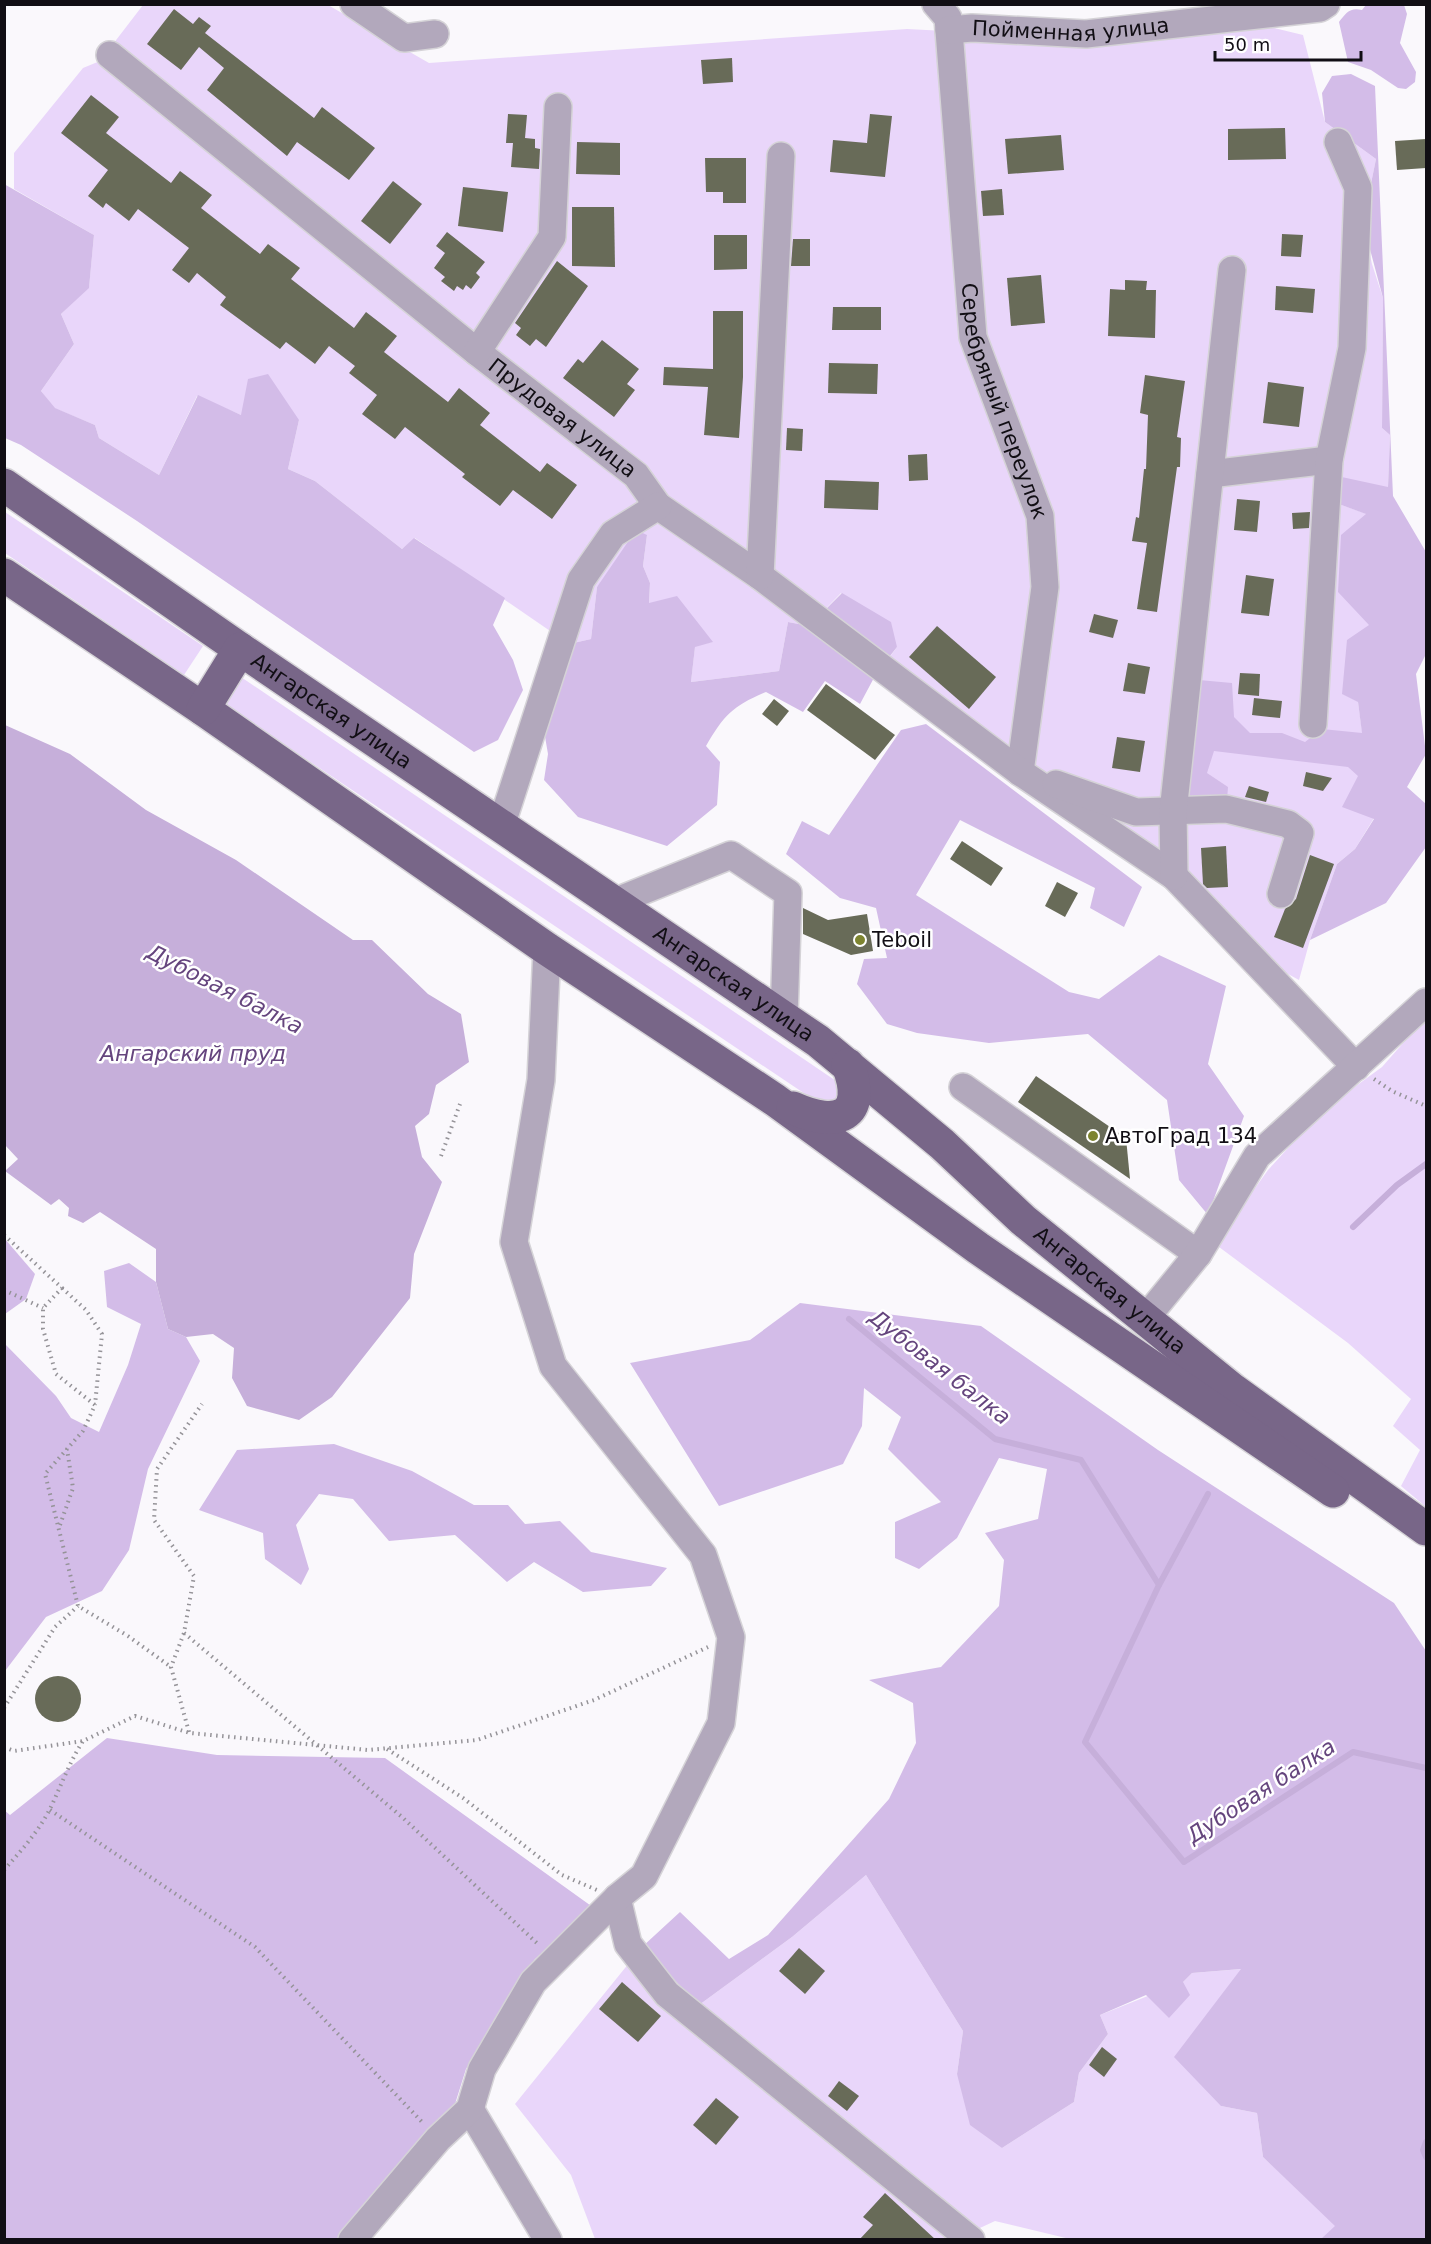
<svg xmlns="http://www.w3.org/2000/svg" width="1431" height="2244" font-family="'DejaVu Sans',sans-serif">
<rect width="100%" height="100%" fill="#faf8fc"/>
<g fill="#e9d6fa">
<polygon points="143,5 328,5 429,63 907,29 1117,40 1257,24 1303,35 1325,122 1376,159 1363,223 1372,264 1383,298 1382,428 1390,435 1388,487 1336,503 1367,514 1370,626 1358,702 1374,818 1355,849 1337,864 1310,940 1299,980 1216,935 1173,887 889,658 897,647 841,593 809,626 788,622 779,671 691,682 695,646 712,642 649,604 650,583 643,566 647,535 597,587 591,639 569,644 415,538 402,549 315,481 288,469 299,420 241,415 197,396 159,475 99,438 95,425 54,408 41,391 74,344 61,314 89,287 94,235 14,189 14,153 83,68 100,61"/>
<polygon points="5,512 203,646 184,675 5,553"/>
<polygon points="241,677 842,1085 846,1090 826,1108 230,708 224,702"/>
<polygon points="1426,1017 1426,1507 1401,1486 1420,1450 1393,1426 1411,1399 1348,1343 1215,1244 1268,1170 1323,1110 1382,1067"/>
<polygon points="866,1875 963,2031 957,2074 1002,2148 1074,2102 1079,2073 1108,2034 1100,2015 1183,1982 1192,1973 1242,1969 1221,2106 1257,2113 1263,2157 1336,2226 1321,2240 1074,2240 995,2221 954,2240 595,2239 571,2175 515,2104 642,1947 699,2005 792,1937"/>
</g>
<g fill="#d3bce8">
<path d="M1366 5H1404L1407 14 1400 43 1416 72 1415 82 1406 89 1398 88 1371 70 1348 62 1339 22C1346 13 1350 7 1362 10Z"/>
<polygon points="1351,74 1375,86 1393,496 1426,552 1426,654 1416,674 1426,754 1407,787 1426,804 1426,847 1386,903 1310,940 1337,864 1355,849 1374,819 1342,807 1358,776 1348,767 1214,751 1207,773 1228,787 1227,800 1185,802 1195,740 1199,680 1232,683 1234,717 1250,733 1282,733 1305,742 1322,729 1362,733 1358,702 1342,694 1347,640 1369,625 1338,592 1341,535 1366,514 1336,503 1337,476 1388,487 1390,435 1382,428 1383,298 1363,223 1376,159 1325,122 1322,93 1332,76"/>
<polygon points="4,184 94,235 89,288 61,314 74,344 41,391 55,408 95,425 99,438 159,475 198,395 241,415 248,379 268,374 299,420 288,469 315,481 402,549 414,538 505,598 493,625 513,660 523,690 498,740 474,752 137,521 21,445 5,438"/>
<path d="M636 530 647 535 643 566 650 583 649 603 677 596 713 642 695 647 691 682 779 671 788 622 809 626 842 593 891 622 897 647 876 674 860 704 825 681 803 712 766 692C733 706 724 715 706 746L720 762 717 805 667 846 578 817 544 780 548 754 543 725 569 644 591 639 597 587Z"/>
<polygon points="926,724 1142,887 1124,927 1090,908 1095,888 960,820 916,895 1069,992 1099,999 1159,955 1226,986 1208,1064 1244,1116 1208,1215 1179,1180 1167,1100 1088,1034 989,1043 917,1033 887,1024 857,984 864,959 887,958 876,908 840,898 786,854 802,821 829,835 901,730"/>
<polygon points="5,1239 35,1274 26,1299 5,1314"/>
<polygon points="129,1263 156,1282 168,1329 186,1337 200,1361 148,1469 129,1550 102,1591 46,1617 5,1671 5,1344 56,1396 71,1418 99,1432 128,1365 141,1324 107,1307 104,1271"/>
<polygon points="800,1303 981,1326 1158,1450 1394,1603 1426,1651 1426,2239 1321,2239 1335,2226 1263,2157 1257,2113 1221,2106 1174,2057 1241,1969 1192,1973 1183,1982 1190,1995 1169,2018 1146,1995 1100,2015 1108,2034 1079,2073 1074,2102 1002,2148 970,2125 957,2074 963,2031 866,1875 792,1937 699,2005 642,1947 680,1912 729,1959 768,1935 889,1799 916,1743 913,1703 869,1680 941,1667 999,1606 1004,1560 985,1533 1038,1519 1047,1469 999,1458 957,1538 919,1569 895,1558 895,1522 941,1502 888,1449 901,1417 864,1388 862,1426 843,1464 719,1506 630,1363 750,1340"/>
<polygon points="334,1444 412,1471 474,1505 508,1505 525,1524 560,1521 591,1552 667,1568 651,1586 583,1592 534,1562 507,1582 455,1535 389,1541 353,1499 319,1494 296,1525 309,1569 301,1585 265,1559 263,1533 199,1510 237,1450"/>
<polygon points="107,1738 217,1755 385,1758 594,1908 535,1959 466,2069 445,2136 349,2239 5,2239 4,1810 10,1815"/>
</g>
<polygon fill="#c6afda" points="5,725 70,754 146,810 236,860 353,940 372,940 428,994 461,1014 469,1062 436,1085 429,1114 415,1126 422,1157 442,1182 414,1254 410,1298 332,1397 299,1420 247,1406 232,1378 234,1348 213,1334 186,1337 168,1329 156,1282 156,1249 100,1212 83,1223 68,1216 69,1208 59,1199 51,1205 5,1171 18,1159 4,1144"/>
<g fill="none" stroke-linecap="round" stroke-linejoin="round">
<g stroke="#c6afda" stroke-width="6">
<polyline points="1353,1227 1397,1185 1426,1164"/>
<polyline points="849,1319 995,1439 1081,1460 1159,1585 1085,1742 1184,1862 1353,1752 1426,1768"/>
<polyline points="1159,1585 1208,1494"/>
<polyline points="1426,2142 1423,2150 1426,2157"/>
</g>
</g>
<g fill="#686b58">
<polygon points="174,9 193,24 199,17 211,26 205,33 314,118 322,107 375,148 349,180 297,142 287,156 207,90 224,68 199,47 181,70 147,44"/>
<polygon points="732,58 733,82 703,84 701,60"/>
<polygon points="91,95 119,117 106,133 171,183 180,171 212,195 201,208 260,254 268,244 300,268 291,279 354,328 366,312 397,336 384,352 448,402 459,388 490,413 480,425 540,472 547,463 577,485 552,519 513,490 500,506 462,477 465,474 405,427 395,439 362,414 377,395 349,373 355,366 329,346 315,364 286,342 280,349 220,305 226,297 197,273 189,283 172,270 189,248 138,209 129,221 106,203 103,208 88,196 108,170 61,133"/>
<polygon points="508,114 527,115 525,138 535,139 535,148 540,149 539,169 511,167 513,143 506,143"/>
<polygon points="870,114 892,116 885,177 830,172 833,140 867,143"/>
<polygon points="1285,128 1286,159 1228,160 1228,129"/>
<polygon points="1061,135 1064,170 1008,174 1005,139"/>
<polygon points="1426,139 1426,168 1397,170 1395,141"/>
<polygon points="577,142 620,143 620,175 576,174"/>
<polygon points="705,158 746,158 746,203 723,203 723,192 706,192"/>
<polygon points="393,181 422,204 390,244 361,221"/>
<polygon points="463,187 508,192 503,232 458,226"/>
<polygon points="1002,189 1004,215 983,216 981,191"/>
<polygon points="572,207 614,207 615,267 572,266"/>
<polygon points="447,232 485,262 476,273 480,277 471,289 466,285 463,290 457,286 454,291 441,281 445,277 434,268 445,253 436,246"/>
<polygon points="1282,234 1303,235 1301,257 1281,256"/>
<polygon points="714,235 747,235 747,269 714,270"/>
<polygon points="793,239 810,239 810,266 791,266"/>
<polygon points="557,261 588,286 546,347 536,339 530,346 516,335 521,328 515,323"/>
<polygon points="1041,275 1045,323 1011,326 1007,278"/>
<polygon points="1125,280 1147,281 1146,290 1156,290 1155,338 1108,336 1110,289 1125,290"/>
<polygon points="1276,286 1315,289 1313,313 1275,310"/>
<polygon points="833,307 881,307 881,330 832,330"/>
<polygon points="713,311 743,311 743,377 739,438 704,435 708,387 663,385 664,367 713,369"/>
<polygon points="602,340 639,369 627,384 635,390 614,417 563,378 578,359 583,363"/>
<polygon points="829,363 878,364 877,394 828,393"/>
<polygon points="1145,375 1185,381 1177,437 1181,438 1180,467 1177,467 1157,612 1137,609 1147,543 1132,541 1136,517 1139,518 1144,469 1146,469 1148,415 1140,413"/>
<polygon points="1268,382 1304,387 1299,427 1263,423"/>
<polygon points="787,428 803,429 802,451 786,450"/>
<polygon points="927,454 928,480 909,481 908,455"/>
<polygon points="825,480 879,482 878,510 824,508"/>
<polygon points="1237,499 1260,501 1257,532 1234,530"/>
<polygon points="1310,512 1309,528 1293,529 1292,513"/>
<polygon points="1246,575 1274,579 1269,616 1241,613"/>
<polygon points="1094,614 1118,620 1113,638 1089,632"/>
<polygon points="937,626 996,677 969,709 909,657"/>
<polygon points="1128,663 1150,667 1145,694 1123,691"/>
<polygon points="1240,673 1260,674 1259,696 1238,694"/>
<polygon points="826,684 895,735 875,760 807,710"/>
<polygon points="1254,698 1282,701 1280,718 1252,715"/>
<polygon points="774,699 789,711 777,726 762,714"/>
<polygon points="1117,737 1145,741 1140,772 1112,768"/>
<polygon points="1306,772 1332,778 1323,791 1303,786"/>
<polygon points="1249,786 1269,792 1266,802 1245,797"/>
<polygon points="962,841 1003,868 991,886 950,859"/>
<polygon points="1226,846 1228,887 1207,888 1203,884 1201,848"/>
<polygon points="1310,855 1334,864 1303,948 1274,937 1285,909 1296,899"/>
<polygon points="1057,882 1078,893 1065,917 1045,906"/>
<polygon points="803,908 828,920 867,914 873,951 851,955 803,934"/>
<polygon points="1036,1076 1126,1138 1130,1179 1018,1102"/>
<circle cx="58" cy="1699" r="23"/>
<polygon points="799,1948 825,1971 805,1994 779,1971"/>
<polygon points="622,1982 661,2016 638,2042 599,2009"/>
<polygon points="1102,2047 1117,2059 1104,2077 1089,2065"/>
<polygon points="839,2081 859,2096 847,2111 828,2096"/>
<polygon points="716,2098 739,2117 716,2145 693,2125"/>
<polygon points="885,2193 936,2240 859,2240 873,2225 863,2217"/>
</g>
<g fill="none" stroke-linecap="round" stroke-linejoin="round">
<g stroke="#d5d3d7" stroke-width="30">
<g id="minor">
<polyline points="354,4 404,38 435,34"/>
<path id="s1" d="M936 4 948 18 973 337 1040 516 1045 587 1020 772"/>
<path id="s2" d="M949 30 972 28 1086 34 1320 8 1326 4"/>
<path id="s3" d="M110 55 477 352 636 475 658 506 760 576 1020 772 1174 876 1356 1067"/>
<polyline points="477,352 552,237 558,107"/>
<polyline points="1210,474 1329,460"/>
<polyline points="760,576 781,156"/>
<polyline points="1313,724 1329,460 1352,348 1358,188 1338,142"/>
<polyline points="1056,784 1136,812 1226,809 1288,824 1300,833 1281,894"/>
<polyline points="501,826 581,580 613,534 658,506"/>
<polyline points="1174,876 1173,812 1232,270"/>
<polyline points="612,903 731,855 788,893 784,1017"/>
<polyline points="963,1087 1198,1254"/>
<polyline points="1145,1319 1198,1254 1257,1156 1426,1002"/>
<polyline points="617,1898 628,1944 667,1994 971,2240"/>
<polyline points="470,2109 548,2240"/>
<polyline points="352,2240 438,2139 470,2109 482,2069 533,1982 617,1898 644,1876 721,1723 731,1637 703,1555 553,1366 514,1242 541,1080 547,949"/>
</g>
</g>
<g stroke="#d5d3d7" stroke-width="36">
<g id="major">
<path id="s4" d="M4 485 240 649 818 1041 942 1144 1023 1220 1233 1390 1426 1529"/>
<polyline points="4,575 203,709 547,949 775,1100 978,1248 1333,1491"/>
<polyline points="203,709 240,649"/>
<path d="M793 1108C837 1128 868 1117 848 1065"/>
</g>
</g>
<g stroke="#959398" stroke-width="4" stroke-dasharray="1.5 4.5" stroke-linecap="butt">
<polyline points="1374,1079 1392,1091 1426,1106"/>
<polyline points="441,1156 460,1104"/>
<polyline points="4,1235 62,1288 43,1308 43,1329 56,1374 95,1405 83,1431 45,1474 78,1606 128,1636 171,1667"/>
<polyline points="62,1288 86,1310 102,1334 95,1405"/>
<polyline points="4,1290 43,1308"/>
<polyline points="60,1525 73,1488 67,1449"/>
<polyline points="184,1633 402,1817 539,1945"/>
<polyline points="4,1708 55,1627 78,1606"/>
<polyline points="189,1732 171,1667 184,1633 194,1576 154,1520 157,1469 202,1404"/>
<polyline points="4,1747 14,1751 83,1741 135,1716 190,1733 368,1750 477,1740 594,1700 708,1647"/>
<polyline points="387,1749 463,1798 562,1875 597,1890"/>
<polyline points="50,1810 255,1947 424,2124"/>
<path d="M4 1870C21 1851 38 1832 50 1809 61 1786 69 1763 83 1741"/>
</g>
<use href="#minor" stroke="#b2a8bc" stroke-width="27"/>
<use href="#major" stroke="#786688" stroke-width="33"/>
</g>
<g fill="#7d8430" stroke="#fff" stroke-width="2">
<circle cx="860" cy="940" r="6"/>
<circle cx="1093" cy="1136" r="6"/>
</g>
<g text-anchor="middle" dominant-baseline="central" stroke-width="5" stroke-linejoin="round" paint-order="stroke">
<g font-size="21" fill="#110e14" stroke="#fff">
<text stroke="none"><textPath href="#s2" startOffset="122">Пойменная улица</textPath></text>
<text stroke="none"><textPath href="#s1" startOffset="408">Серебряный переулок</textPath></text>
<text stroke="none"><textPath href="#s3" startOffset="580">Прудовая улица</textPath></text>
<text stroke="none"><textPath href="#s4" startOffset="398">Ангарская улица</textPath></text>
<text stroke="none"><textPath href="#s4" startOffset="884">Ангарская улица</textPath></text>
<text stroke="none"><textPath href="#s4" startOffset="1370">Ангарская улица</textPath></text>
</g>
<g font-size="21" fill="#110e14" stroke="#fff" text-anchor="start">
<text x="872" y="940">Teboil</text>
<text x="1105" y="1136">АвтоГрад 134</text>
</g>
<g font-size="22" font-style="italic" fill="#65457e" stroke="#fff">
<text transform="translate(225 989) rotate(27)">Дубовая балка</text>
<text x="193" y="1053">Ангарский пруд</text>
<text transform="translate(940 1367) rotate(38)">Дубовая балка</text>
<text transform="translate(1261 1791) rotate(-33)">Дубовая балка</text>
</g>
</g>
<rect width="1431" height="2244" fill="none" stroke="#110e14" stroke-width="12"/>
<path d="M1215 51v9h146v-9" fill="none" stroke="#110e14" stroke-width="3"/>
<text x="1224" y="51" font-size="18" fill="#110e14" stroke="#ffffff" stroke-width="4.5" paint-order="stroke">50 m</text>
</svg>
